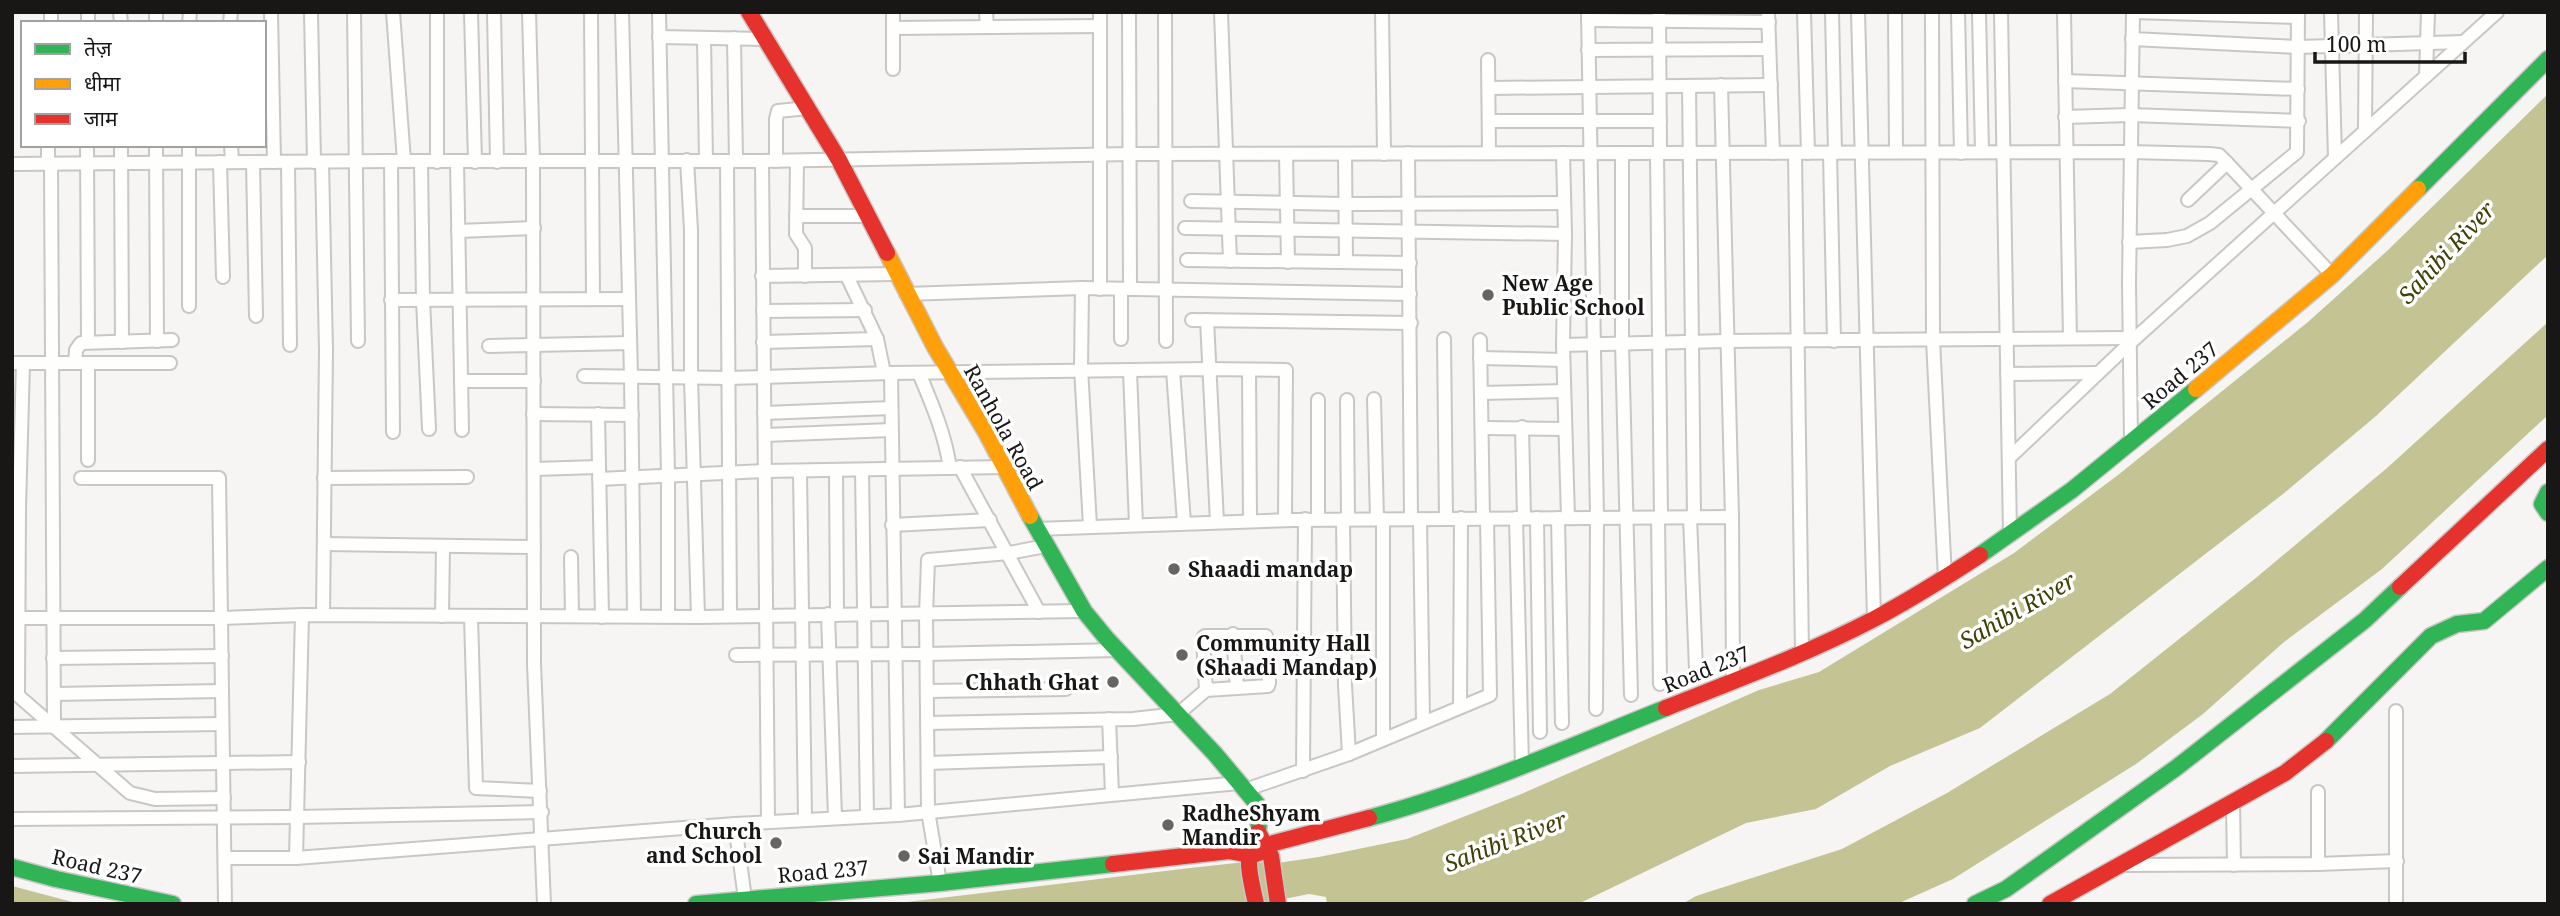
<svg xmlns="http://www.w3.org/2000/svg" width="2560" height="916" font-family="'Noto Serif','Noto Sans Devanagari',serif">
<rect width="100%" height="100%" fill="#f7f5f3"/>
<g fill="#c3c393">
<polygon points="2548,94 2548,255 2376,416 2283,494 1980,728 1890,766 1816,809 1746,823 1578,904 1327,904 1326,897 1309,894 1258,904 890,904 1190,868 1245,862 1277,863 1319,857 1407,839 1519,795 1759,690 1819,672 2014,553 2118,475 2308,322 2387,251"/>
<polygon points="2548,322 2548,415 2382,569 2284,642 2203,714 2136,764 1953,879 1897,904 1682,904 1696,896 1842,849 1947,793 2110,694 2257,577 2387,468"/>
<polygon points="12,886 80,904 12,904"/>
</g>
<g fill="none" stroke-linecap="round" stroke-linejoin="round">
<g stroke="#c9c7c5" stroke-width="16">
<g id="street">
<polyline points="88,12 88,23"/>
<polyline points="120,12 121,23"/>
<polyline points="271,12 274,162"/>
<polyline points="311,12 314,162"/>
<polyline points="354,12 358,341"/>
<polyline points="393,12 404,161"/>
<polyline points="471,12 475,162"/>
<polyline points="494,12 497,162"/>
<polyline points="529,12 533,162 534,664 544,904"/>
<polyline points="591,12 593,299"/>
<polyline points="622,12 631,376 634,616"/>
<polyline points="659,12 668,476 668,616"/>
<polyline points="893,12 893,69"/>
<polyline points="986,12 987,27"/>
<polyline points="1100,12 1100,289"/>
<polyline points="1129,12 1130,289"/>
<polyline points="1165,12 1166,341"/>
<polyline points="1221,12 1230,261"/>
<polyline points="1382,12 1384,154"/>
<polyline points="1588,12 1597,518 1596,709"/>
<polyline points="1659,12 1660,153"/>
<polyline points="1768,12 1773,153"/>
<polyline points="1804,12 1808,153"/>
<polyline points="1832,12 1835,153"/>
<polyline points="1858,12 1874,619"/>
<polyline points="1895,12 1896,152"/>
<polyline points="1932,12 1933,340 1945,578"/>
<polyline points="1958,12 1961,153"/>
<polyline points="1979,12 1982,152"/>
<polyline points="2001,12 2010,534"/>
<polyline points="2064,12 2070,338"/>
<polyline points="2133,12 2298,17"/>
<polyline points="2331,12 2335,158"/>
<polyline points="1588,20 1769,22"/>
<polyline points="51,23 51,12"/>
<polyline points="156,23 156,12"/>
<polyline points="189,23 190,12"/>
<polyline points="230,23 231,12"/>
<polyline points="893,28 1100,26"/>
<polyline points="659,37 766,39"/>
<polyline points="704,38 706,161"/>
<polyline points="734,38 736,161"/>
<polyline points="2132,39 2298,47 2463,42"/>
<polyline points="1588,50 1769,49"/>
<polyline points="1488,60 1489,153"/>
<polyline points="2426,76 2428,12"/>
<polyline points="2065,81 2298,89"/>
<polyline points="1721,85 1732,517"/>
<polyline points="1689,86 1694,517"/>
<polyline points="1489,88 1771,85"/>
<polyline points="2065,117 2130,115 2299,121"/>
<polyline points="1489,121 1660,121"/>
<polyline points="2365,131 2366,12"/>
<polyline points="87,145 88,342"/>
<polyline points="121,145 122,342"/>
<polyline points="156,145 157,341"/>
<polyline points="189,145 189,306"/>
<polyline points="231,145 232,162"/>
<polyline points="1408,153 1411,519"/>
<polyline points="1563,153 1565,234 1563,345 1568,518"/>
<polyline points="1622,153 1622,343 1631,695"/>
<polyline points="1657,153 1661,518"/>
<polyline points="1795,153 1802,653"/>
<polyline points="1830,153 1834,341"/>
<polyline points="1286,154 1288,262"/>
<polyline points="1345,155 1346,262"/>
<polyline points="687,160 691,230 691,378 698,617"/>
<polyline points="391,161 393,432"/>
<polyline points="727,161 730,616"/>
<polyline points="762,161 768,822"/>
<polyline points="776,161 776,119 778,111 808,108"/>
<polyline points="797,161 796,234 805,248 805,276"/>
<polyline points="220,162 223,277"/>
<polyline points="253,162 256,316"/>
<polyline points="288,162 290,345"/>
<polyline points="322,162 326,350 323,615"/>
<polyline points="421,162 423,300 429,429"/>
<polyline points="437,162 437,12"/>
<polyline points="457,162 462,430"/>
<polyline points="12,164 391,161 762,161 1130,154 2130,152 2209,154 2219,155 2227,163 2332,275"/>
<polyline points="48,164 48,145"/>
<polyline points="51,164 54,725"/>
<polyline points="2188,200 2227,163"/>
<polyline points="1191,201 1345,204 1564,203"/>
<polyline points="796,216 867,216"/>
<polyline points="1185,228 1565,234"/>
<polyline points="458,231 534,228"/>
<polyline points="2129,242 2167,240 2187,236 2210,223 2297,152 2298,12"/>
<polyline points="1187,260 1410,263"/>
<polyline points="762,276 896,274"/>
<polyline points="847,276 877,339 884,373"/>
<polyline points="1082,288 1081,368 1090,526"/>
<polyline points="1121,289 1121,339"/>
<polyline points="906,294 1082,288 1410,294"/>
<polyline points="391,300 629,299"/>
<polyline points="763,311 865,310"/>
<polyline points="1192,320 1411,323"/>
<polyline points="1207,320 1217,522"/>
<polyline points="1444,339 1446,519"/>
<polyline points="1480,340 1483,518"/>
<polyline points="763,342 877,339"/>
<polyline points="1563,345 1726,341 2130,338"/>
<polyline points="489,346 630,343"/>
<polyline points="1480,358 1563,360"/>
<polyline points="12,363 170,363"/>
<polyline points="75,363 76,350 81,343 172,340"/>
<polyline points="1173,370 1184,523"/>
<polyline points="1249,370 1250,521"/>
<polyline points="1130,371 1136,525"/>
<polyline points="891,373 898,815"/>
<path d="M919 373C932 404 945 434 950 468"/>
<polyline points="2007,374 2098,373"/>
<polyline points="584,376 728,378 891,373 1208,369 1286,370 1285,520"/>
<polyline points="461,381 534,381"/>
<polyline points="1481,393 1564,391"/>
<polyline points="1374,399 1377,519"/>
<polyline points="1318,400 1318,519"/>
<polyline points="1347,400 1348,519"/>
<polyline points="764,413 891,408"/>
<polyline points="533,414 632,415"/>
<polyline points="598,414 602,617"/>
<polyline points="1522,427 1524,518"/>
<polyline points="1482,428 1565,429"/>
<polyline points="765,435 891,430"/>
<polyline points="2131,443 2129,282 2133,12"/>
<polyline points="2009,458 2130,343 2497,12"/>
<polyline points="88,460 88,363"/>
<polyline points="960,467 1039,612"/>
<polyline points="534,469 598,467"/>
<polyline points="836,470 837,615"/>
<polyline points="862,470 867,816"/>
<polyline points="800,471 805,820"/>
<polyline points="81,478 219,478 225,904"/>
<polyline points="324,478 467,477"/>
<polyline points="599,479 765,471 1005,467"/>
<polyline points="1690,517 1696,670"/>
<polyline points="1516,518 1522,766"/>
<polyline points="1537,518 1540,732"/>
<polyline points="1558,518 1562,723"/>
<polyline points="1658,518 1660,684"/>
<polyline points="1343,519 1345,685 1349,754"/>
<polyline points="1383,519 1383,739"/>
<polyline points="1420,519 1423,722"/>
<polyline points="892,525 990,520"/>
<polyline points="1036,529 1293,520 1732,517 1733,682"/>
<polyline points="324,544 534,547"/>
<polyline points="571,557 572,616"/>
<polyline points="828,614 835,817"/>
<polyline points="442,616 443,546"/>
<polyline points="471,617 476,788 540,791"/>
<polyline points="12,618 221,618 302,615 698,617 1084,611"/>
<polyline points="1233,634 1237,688"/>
<polyline points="736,655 927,654 1118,650"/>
<polyline points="53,658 222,656"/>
<polyline points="927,691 1066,689"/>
<polyline points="14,692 130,793 155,799 224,798"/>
<polyline points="54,694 222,691"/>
<polyline points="18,695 19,507 23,363"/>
<polyline points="1460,707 1461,518"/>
<polyline points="1109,719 1112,794"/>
<polyline points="927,723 1133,719 1178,714 1206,690 1268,686 1269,683 1266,636 1205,636 1203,638 1206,690"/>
<polyline points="12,727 222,724"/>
<polyline points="928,763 1111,757"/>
<polyline points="12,766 299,762"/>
<polyline points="1303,771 1305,519"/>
<polyline points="1245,790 1349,754 1490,695 1487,518"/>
<polyline points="2233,803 2234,865"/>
<polyline points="12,819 297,817 542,812"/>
<polyline points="735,824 745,899"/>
<polyline points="225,858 296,858 735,824 898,815 1239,783"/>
<polyline points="296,858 302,615"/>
<polyline points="2318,864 2318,792"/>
<polyline points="2121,865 2318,864 2397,861"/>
<polyline points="940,883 928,811 926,615 928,560 1009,553 1046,546"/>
<polyline points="2396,904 2396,711"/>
</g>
</g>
<g stroke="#c9c7c5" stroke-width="19">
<g id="fast">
<polyline points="2418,189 2548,59"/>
<polyline points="2548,492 2542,504 2548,513"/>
<polyline points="1030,516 1084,611 1107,639 1215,754 1257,804 1260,810 1258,832"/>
<polyline points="1980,555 2072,490 2196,389"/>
<polyline points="2326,741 2431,636 2457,624 2484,621 2548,568"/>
<path d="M1369 818C1471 791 1568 747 1666 708"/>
<polyline points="12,867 56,879 173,904"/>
<polyline points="696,904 940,883 1113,864"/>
<polyline points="1975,904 2006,889 2176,768 2365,620 2400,587"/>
</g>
</g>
<g stroke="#c9c7c5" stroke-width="19">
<g id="slow">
<polyline points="887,253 935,347 987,434 1030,516"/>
<polyline points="2196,389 2332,275 2418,189"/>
</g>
</g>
<g stroke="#c9c7c5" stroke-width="19">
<g id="jam">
<polyline points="749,12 839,160 887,253"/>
<polyline points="2400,587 2548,449"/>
<path d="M1666 708C1736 680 1807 654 1874 619 1910 600 1945 578 1980 555"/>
<polyline points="1113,864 1229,851 1253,855 1264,851 1274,843 1369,818"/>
<path d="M1256 904C1251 879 1242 855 1258 832L1271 856 1278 904"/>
<polyline points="2050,904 2285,773 2326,741"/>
</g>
</g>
<use href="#street" stroke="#fefefd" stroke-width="12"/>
<use href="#fast" stroke="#30b455" stroke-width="16"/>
<use href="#slow" stroke="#ff9f0a" stroke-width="16"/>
<use href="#jam" stroke="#e5322d" stroke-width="16"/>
</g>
<g fill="#676563" stroke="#fff" stroke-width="2.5">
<circle cx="1488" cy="295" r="7"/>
<circle cx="1174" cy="569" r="7"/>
<circle cx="1182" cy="655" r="7"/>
<circle cx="1113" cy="682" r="7"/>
<circle cx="1168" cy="825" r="7"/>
<circle cx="776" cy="843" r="7"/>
<circle cx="904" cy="856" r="7"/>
</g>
<g text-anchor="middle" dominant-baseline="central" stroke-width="7" stroke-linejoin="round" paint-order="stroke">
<g font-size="21" font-weight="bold" fill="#191716" stroke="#fff" text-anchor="start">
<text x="1502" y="283">New Age<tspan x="1502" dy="24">Public School</tspan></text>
<text x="1188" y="569">Shaadi mandap</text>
<text x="1196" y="643">Community Hall<tspan x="1196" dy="24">(Shaadi Mandap)</tspan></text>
<text x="1099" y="682" text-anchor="end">Chhath Ghat</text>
<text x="1182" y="813">RadheShyam<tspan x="1182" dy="24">Mandir</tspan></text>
<text x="762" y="831" text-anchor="end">Church<tspan x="762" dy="24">and School</tspan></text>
<text x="918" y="856">Sai Mandir</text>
</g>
<g font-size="21" fill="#191716" stroke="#fff">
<text transform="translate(2180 375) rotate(-40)">Road 237</text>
<text transform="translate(1004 427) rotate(61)">Ranhola Road</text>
<text transform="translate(1706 669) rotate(-22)">Road 237</text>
<text transform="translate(97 866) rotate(13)">Road 237</text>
<text transform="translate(823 871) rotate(-5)">Road 237</text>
</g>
<g font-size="23" font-style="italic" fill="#404009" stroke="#fff">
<text transform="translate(2446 252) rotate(-47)">Sahibi River</text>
<text transform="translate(2017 610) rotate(-30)">Sahibi River</text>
<text transform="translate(1505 841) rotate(-21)">Sahibi River</text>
</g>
</g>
<rect width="2560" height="916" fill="none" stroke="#191716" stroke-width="28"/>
<rect x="21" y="21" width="245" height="126" fill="#ffffff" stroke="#a3a2a2" stroke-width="2"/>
<rect x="35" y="44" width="35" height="10" fill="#30b455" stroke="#a3a2a2" stroke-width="2"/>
<text x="84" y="56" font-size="21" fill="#191716">तेज़</text>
<rect x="35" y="79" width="35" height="10" fill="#ff9f0a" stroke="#a3a2a2" stroke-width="2"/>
<text x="84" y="91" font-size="21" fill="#191716">धीमा</text>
<rect x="35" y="114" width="35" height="10" fill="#e5322d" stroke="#a3a2a2" stroke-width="2"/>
<text x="84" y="126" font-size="21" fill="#191716">जाम</text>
<path d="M2315 52v10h150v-10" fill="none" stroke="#191716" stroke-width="3.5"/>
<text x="2326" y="52" font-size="21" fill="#191716" stroke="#ffffff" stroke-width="5" paint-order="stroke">100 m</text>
</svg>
